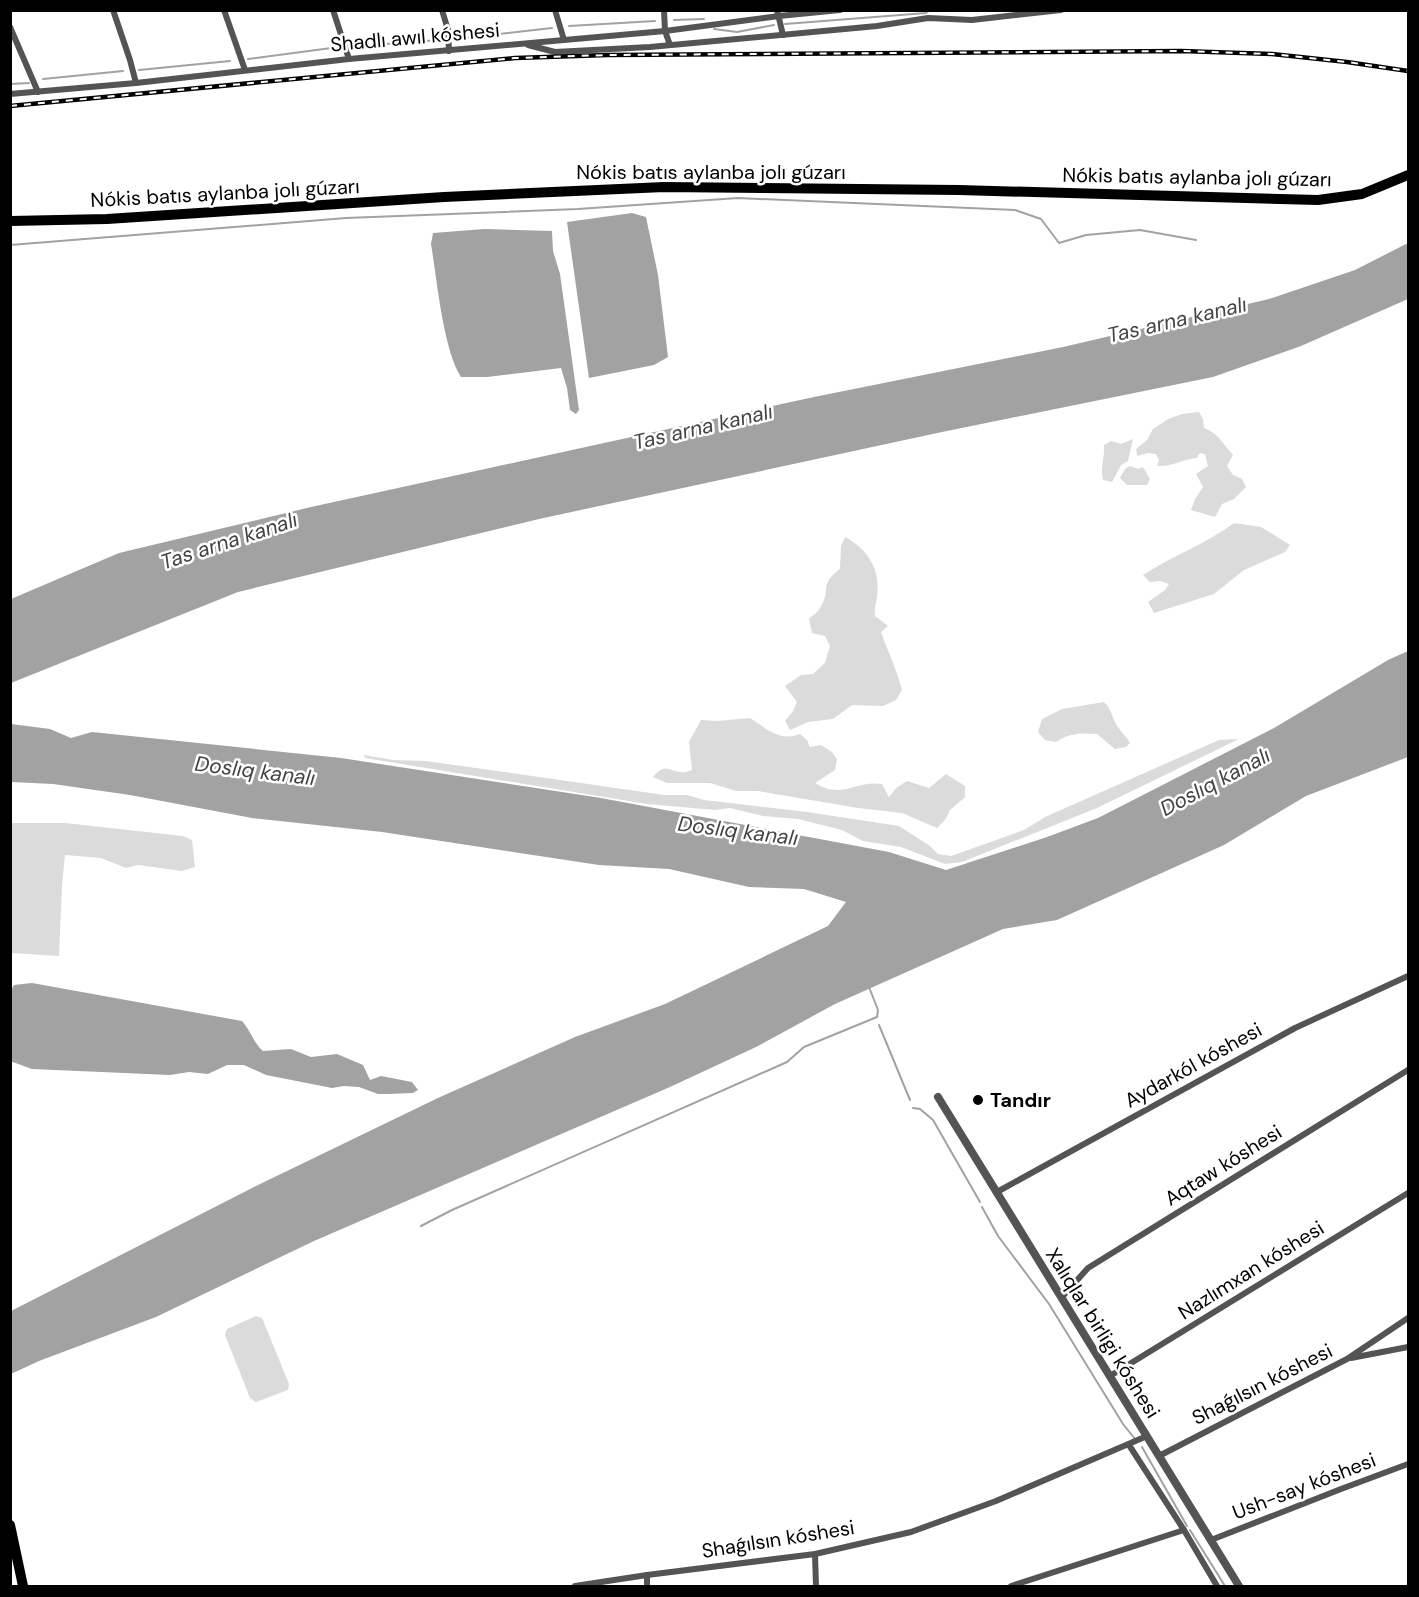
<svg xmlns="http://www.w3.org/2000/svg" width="1419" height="1597" font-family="'DM Sans',sans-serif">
<rect width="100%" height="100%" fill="#fff"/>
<g fill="#dbdbdb">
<path d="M1199 412 1203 419 1204 428C1218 433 1224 445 1233 455L1227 466 1233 475 1242 479 1246 487 1234 499 1222 504 1215 517 1191 510 1195 499 1203 487 1196 474 1208 466 1205 454 1200 453 1197 458C1183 459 1172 467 1157 466L1159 460 1156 454 1148 453 1137 456 1136 449 1147 440 1153 429 1168 419 1182 414Z"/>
<path d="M1133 439 1128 461 1121 465 1112 482 1103 480C1100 467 1105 458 1104 445L1111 441 1121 444Z"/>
<polygon points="1130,466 1138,469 1143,467 1150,479 1147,485 1127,485 1120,478 1125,469"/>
<path d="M1234 523 1261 527 1290 545 1285 552 1244 570 1214 594 1154 613 1148 602 1165 590 1169 584 1160 581 1150 582 1143 575C1172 556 1206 544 1234 523Z"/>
<path d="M845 537C868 549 881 570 877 597 876 604 874 608 875 616L888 626 881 632C888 652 897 670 902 690L896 700 883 706 852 705 833 719 808 722 790 730 785 721 793 711 797 702 785 686 801 675 813 674 825 663 830 646 825 636 812 633 809 619C812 616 818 612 820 608 832 590 818 585 840 569L841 546Z"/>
<path d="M1104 702C1112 709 1112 719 1118 727 1122 733 1127 737 1130 743L1126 747 1115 749 1097 734C1081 733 1069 733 1056 742L1045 740 1038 732 1042 719 1062 709Z"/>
<path d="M750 718C767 729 780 742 800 734L807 740 810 747 821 745 832 752 837 759 835 770 815 783C843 800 855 780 882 784L889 797 896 788 907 781 929 788 946 774 965 786V797L950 810 945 820 937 828 902 813 858 808 758 791H736L710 783H667L653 777C665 762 668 771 681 772 685 773 688 771 692 770L689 742 701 720 717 721Z"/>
<polygon points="1239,739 1097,808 962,862 945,864 901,847 863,841 842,830 798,819 763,816 730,808 715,810 647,804 365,758 364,755 393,760 426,761 504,772 664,795 687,795 704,800 807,812 899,826 930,846 938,854 951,856 1024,830 1045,817 1219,740"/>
<polygon points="10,823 65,823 183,836 192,840 195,867 182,871 138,865 126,868 101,858 65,855 62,885 59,956 11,953"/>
<polygon points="256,1316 262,1318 289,1384 288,1390 256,1402 250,1398 225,1335 227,1329"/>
</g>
<g fill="#a2a2a2">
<polygon points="632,213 646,217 658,275 668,357 654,365 589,378 567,222"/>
<path d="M484 229 552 231 553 251 560 274 579 410 576 414 570 410 567 388 561 368 487 377H461C443 349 437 279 431 244L433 233Z"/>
<polygon points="1408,243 1408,299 1301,346 1213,377 942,432 539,519 238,592 11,683 11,599 119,553 311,507 814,397 1063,347 1269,299 1355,270"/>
<polygon points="1408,651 1408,757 1306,796 1224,845 1057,920 1003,929 835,1004 756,1047 670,1087 314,1241 156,1317 39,1361 11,1374 11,1311 258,1185 440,1097 575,1037 665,1004 828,926 846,902 804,889 749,887 669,869 599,865 382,832 252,818 130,795 53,784 11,782 11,724 50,729 71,738 92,732 341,758 601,798 889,852 946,870 1047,837 1098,818 1274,728 1388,660"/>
<path d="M32 983 242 1021C251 1031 253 1042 263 1051L291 1049 311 1057 337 1054 363 1065 370 1080 381 1076 412 1082 418 1090 413 1093 388 1094H378L359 1087 344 1086 332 1088 266 1075 244 1065H227L208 1074 189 1072 170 1075 32 1069 10 1061 11 990 14 985Z"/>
</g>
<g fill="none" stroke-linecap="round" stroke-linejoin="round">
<g stroke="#a2a2a2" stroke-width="2">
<polyline points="674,20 704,19"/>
<polyline points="785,24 926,13 929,10"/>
<polyline points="569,26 655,21"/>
<polyline points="714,29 737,32 774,25"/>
<polyline points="455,39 552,28"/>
<polyline points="358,46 439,40"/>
<polyline points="248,59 339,47"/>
<polyline points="139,70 230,61"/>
<polyline points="43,79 123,71"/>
<polyline points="10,84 29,83"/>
<polyline points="10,245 346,218 578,209 738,198 1015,210 1041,219 1059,243 1086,235 1140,230 1196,240"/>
<polyline points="879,1025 910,1100"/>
<polyline points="913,1108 920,1109 933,1120 980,1202"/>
<polyline points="982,1207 998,1236 1049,1304 1123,1424 1135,1439"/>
<polyline points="421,1226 452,1210 787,1062 804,1047 877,1017 878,1010 869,987"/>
<polyline points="1142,1447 1187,1526"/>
<polyline points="1190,1530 1225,1586"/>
</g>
<g stroke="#545454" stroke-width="6">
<polyline points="113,10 130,60 136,83"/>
<polyline points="224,10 245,70"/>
<polyline points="333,10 349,59"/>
<polyline points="442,10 448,30 449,51"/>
<polyline points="555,10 564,40"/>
<polyline points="664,10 665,31 670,45"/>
<polyline points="777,10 783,35"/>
<polyline points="10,27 38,92"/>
<polyline points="528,45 555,52 650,47 877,26 928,18 972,20 1061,10"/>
<polyline points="10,94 136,83 349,59 665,31 779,16 840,10"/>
<polyline points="997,1192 1295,1028 1408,976"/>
<polyline points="1062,1297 1088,1268 1408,1070"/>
<polyline points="1351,1358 1408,1347"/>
<polyline points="1110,1376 1408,1193"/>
<polyline points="1129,1445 1184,1530 1217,1586"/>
<polyline points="1159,1456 1347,1359 1408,1318"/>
<polyline points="1211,1540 1341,1489 1408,1464"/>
<polyline points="815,1554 816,1586"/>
<polyline points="647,1575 647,1586"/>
<polyline points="575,1586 647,1575 815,1554 911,1532 996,1501 1147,1436"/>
<polyline points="1011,1586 1184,1530"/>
</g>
<polyline stroke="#545454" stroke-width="8" points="938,1097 1239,1586"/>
<polyline stroke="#000" stroke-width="10" points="10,221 107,219 444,197 664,187 959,190 1318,200 1362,194 1408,175"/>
<polyline stroke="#000" stroke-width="10" points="10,1525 23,1586"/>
<g stroke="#000" stroke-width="4.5">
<polyline id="rail" points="10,106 515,58 608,55 1181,51 1272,54 1347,62 1408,71"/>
</g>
<use href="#rail" stroke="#fff" stroke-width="2" stroke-dasharray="7" stroke-linecap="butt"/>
</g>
<circle fill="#000" stroke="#fff" stroke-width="2" cx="978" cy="1100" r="6"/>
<g text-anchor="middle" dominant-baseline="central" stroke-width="5" stroke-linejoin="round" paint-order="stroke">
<g font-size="20" fill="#000" stroke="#fff">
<text transform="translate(415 37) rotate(-5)">Shadlı awıl kóshesi</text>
<text x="711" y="172">Nókis batıs aylanba jolı gúzarı</text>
<text transform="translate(1197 177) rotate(1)">Nókis batıs aylanba jolı gúzarı</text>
<text transform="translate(225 193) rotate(-3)">Nókis batıs aylanba jolı gúzarı</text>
<text transform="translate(1193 1065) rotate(-29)">Aydarkól kóshesi</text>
<text transform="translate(1223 1165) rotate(-32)">Aqtaw kóshesi</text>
<text transform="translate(1251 1270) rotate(-32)">Nazlımxan kóshesi</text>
<text transform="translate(1103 1333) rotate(58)">Xalıqlar birligi kóshesi</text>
<text transform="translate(1262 1384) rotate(-27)">Shaǵılsın kóshesi</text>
<text transform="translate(1304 1486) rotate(-21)">Ush-say kóshesi</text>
<text transform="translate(778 1539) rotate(-9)">Shaǵılsın kóshesi</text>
</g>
<g font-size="20" font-weight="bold" fill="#000" stroke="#fff" text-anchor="start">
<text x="990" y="1100">Tandır</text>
</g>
<g font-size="21" font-style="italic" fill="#434343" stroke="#fff">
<text transform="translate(1177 320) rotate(-13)">Tas arna kanalı</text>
<text transform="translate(703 427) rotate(-13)">Tas arna kanalı</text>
<text transform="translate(229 541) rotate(-18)">Tas arna kanalı</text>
<text transform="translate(255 771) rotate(7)">Doslıq kanalı</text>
<text transform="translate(1215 782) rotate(-28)">Doslıq kanalı</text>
<text transform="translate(738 831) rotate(7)">Doslıq kanalı</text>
</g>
</g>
<rect width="1419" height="1597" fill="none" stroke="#000000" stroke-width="24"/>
</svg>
